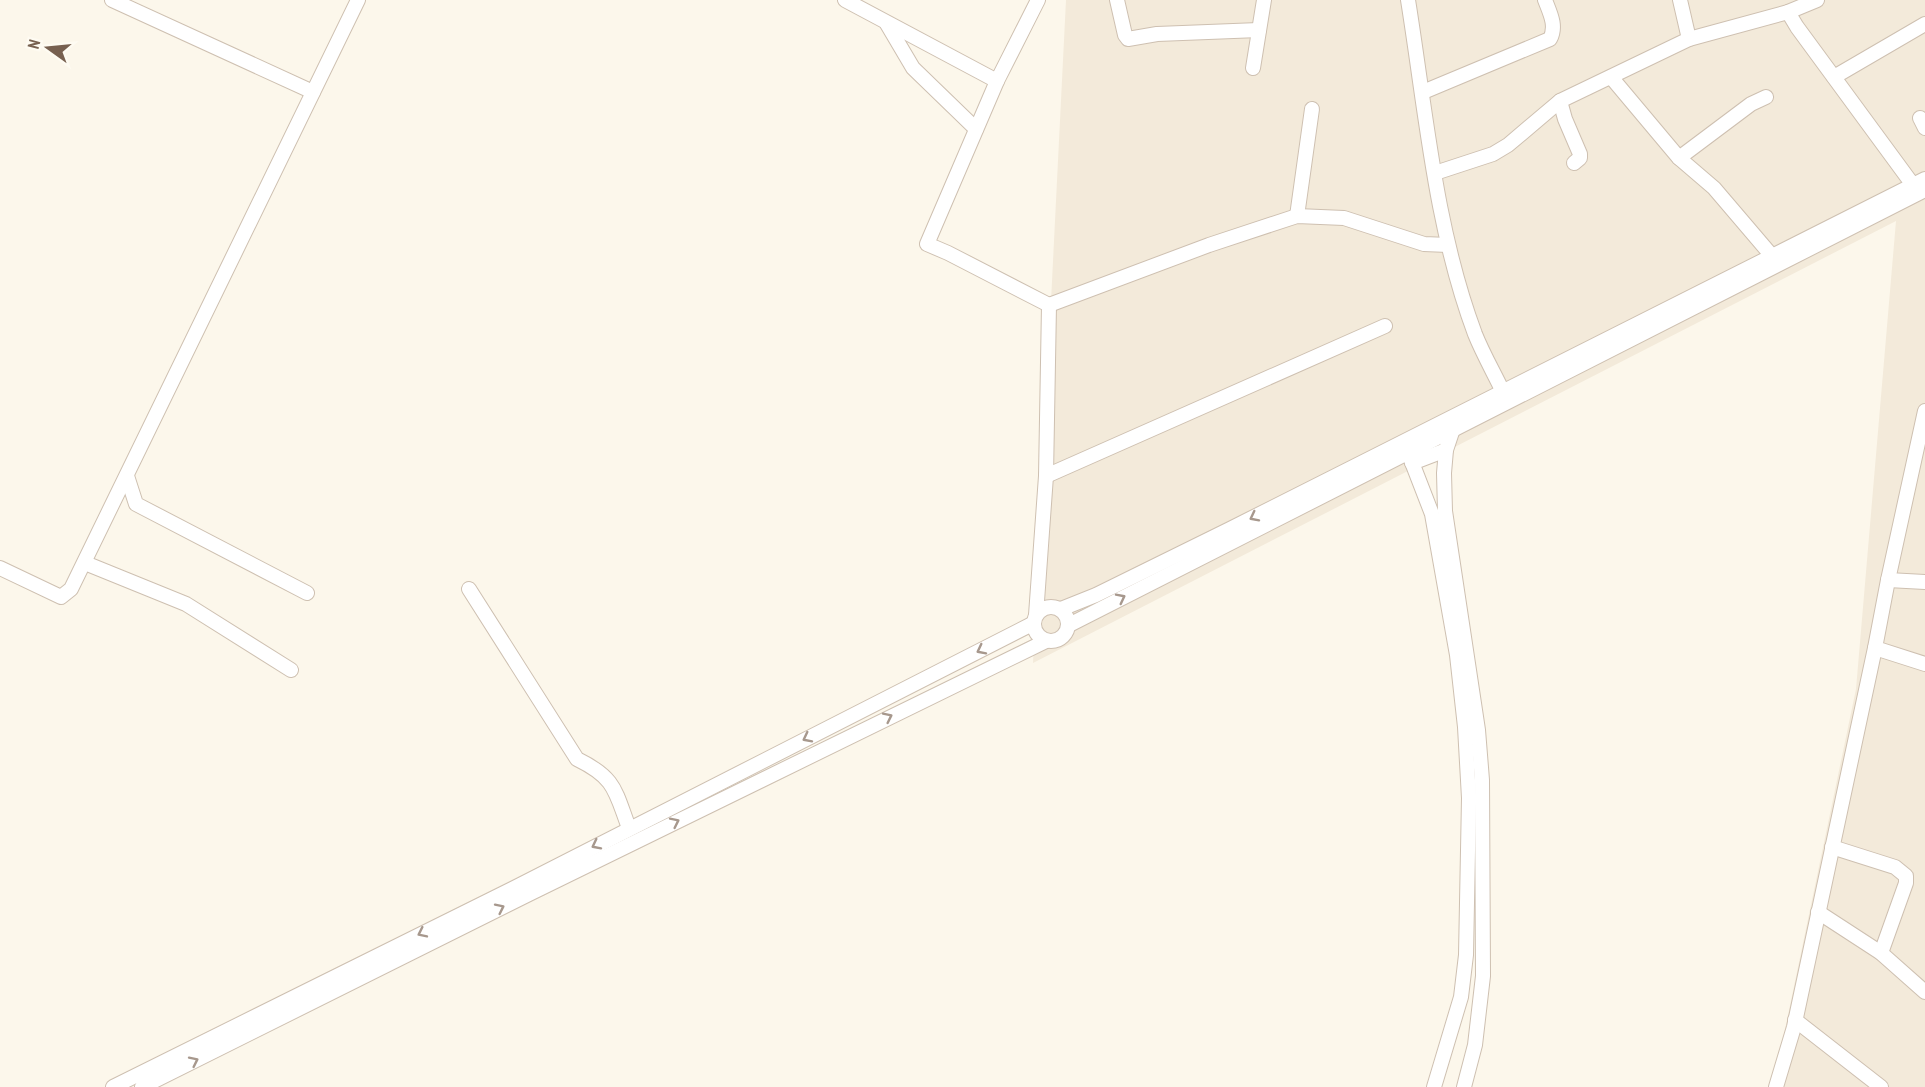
<svg xmlns="http://www.w3.org/2000/svg" width="1925" height="1087" font-family="'PT Sans Narrow',sans-serif">
<rect width="100%" height="100%" fill="#fcf7eb"/>
<polygon fill="#f3eada" points="1066,0 1925,0 1925,1087 1773,1087 1856,689 1896,221 1033,663"/>
<g fill="none" stroke-linecap="round" stroke-linejoin="round">
<g stroke="#cec0b1" stroke-width="16">
<g id="minor">
<polyline points="112,0 313,92"/>
<polyline points="845,0 997,81 927,244 948,253 1049,305 1046,476 1036,615"/>
<polyline points="1117,0 1125,35 1128,39 1157,34 1259,30"/>
<path d="M1408 0C1426 112 1435 227 1475 334 1483 354 1494 373 1503 392"/>
<polyline points="1680,0 1689,39"/>
<polyline points="1788,12 1797,27 1913,185"/>
<polyline points="887,24 913,68 976,129"/>
<polyline points="1253,68 1264,0"/>
<polyline points="1611,77 1679,158 1714,188 1772,256"/>
<polyline points="1834,77 1925,24"/>
<polyline points="997,81 1038,0"/>
<path d="M1423 92 1550 39C1557 26 1550 13 1545 0"/>
<polyline points="1560,101 1565,119 1580,154 1580,158 1574,163"/>
<polyline points="1920,118 1925,128"/>
<polyline points="1679,158 1751,104 1766,97"/>
<polyline points="1435,173 1493,154 1508,145 1560,101 1689,39 1788,12 1817,0"/>
<polyline points="1297,216 1312,109"/>
<polyline points="1049,305 1209,245 1297,216 1344,218 1424,244 1448,245"/>
<polyline points="1453,429 1446,450 1444,473 1445,511 1478,730 1482,780 1483,976 1475,1045 1464,1087"/>
<polyline points="1408,452 1432,514 1457,655 1465,727 1469,798 1466,955 1461,997 1434,1087"/>
<polyline points="1412,463 1446,450"/>
<polyline points="127,476 136,504 307,593"/>
<polyline points="1046,476 1385,326"/>
<polyline points="85,563 186,604 291,670"/>
<polyline points="0,568 61,597 71,589 358,0"/>
<polyline points="1888,580 1925,582"/>
<path d="M469 589 577 759C616 778 615 791 629 828"/>
<circle cx="1051" cy="624" r="17"/>
<polyline points="1061,609 1096,595 1230,529 1925,179"/>
<polyline points="1069,625 1925,190"/>
<polyline points="1875,648 1925,664"/>
<polyline points="1832,847 1895,867 1906,876 1906,883 1881,953"/>
<polyline points="1818,912 1881,953 1925,992"/>
<polyline points="1795,1020 1881,1087"/>
<polyline points="113,1087 520,885 1034,623"/>
<polyline points="142,1087 529,894 1046,641"/>
<polyline points="1776,1087 1794,1027 1875,648 1888,580 1925,411"/>
</g>
</g>
<use href="#minor" stroke="#fff" stroke-width="14"/>
</g>
<defs><path id="oneway-chevron" d="M-2-3.5L2.5 0L-2 3.5" fill="none" stroke-width="1.6" stroke-linecap="round" stroke-linejoin="round" transform="scale(1.5)"/></defs>
<g stroke="#a7988d">
<use href="#oneway-chevron" transform="translate(1254 517) rotate(153)"/>
<use href="#oneway-chevron" transform="translate(1121 598) rotate(-27)"/>
<use href="#oneway-chevron" transform="translate(981 650) rotate(153)"/>
<use href="#oneway-chevron" transform="translate(888 717) rotate(-26)"/>
<use href="#oneway-chevron" transform="translate(807 738) rotate(153)"/>
<use href="#oneway-chevron" transform="translate(675 822) rotate(-26)"/>
<use href="#oneway-chevron" transform="translate(596 845) rotate(153)"/>
<use href="#oneway-chevron" transform="translate(500 908) rotate(-26)"/>
<use href="#oneway-chevron" transform="translate(422 933) rotate(154)"/>
<use href="#oneway-chevron" transform="translate(194 1061) rotate(-26)"/>
</g>
<g transform="translate(48 48) rotate(285)" stroke="#fefbf2" stroke-width="4.5" paint-order="stroke">
<path d="M0-4.5L10 22L0 15L-10 22Z" fill="#77604f"/>
<text y="-9" font-size="16" font-weight="bold" text-anchor="middle" fill="#77604f">N</text>
</g>
</svg>
